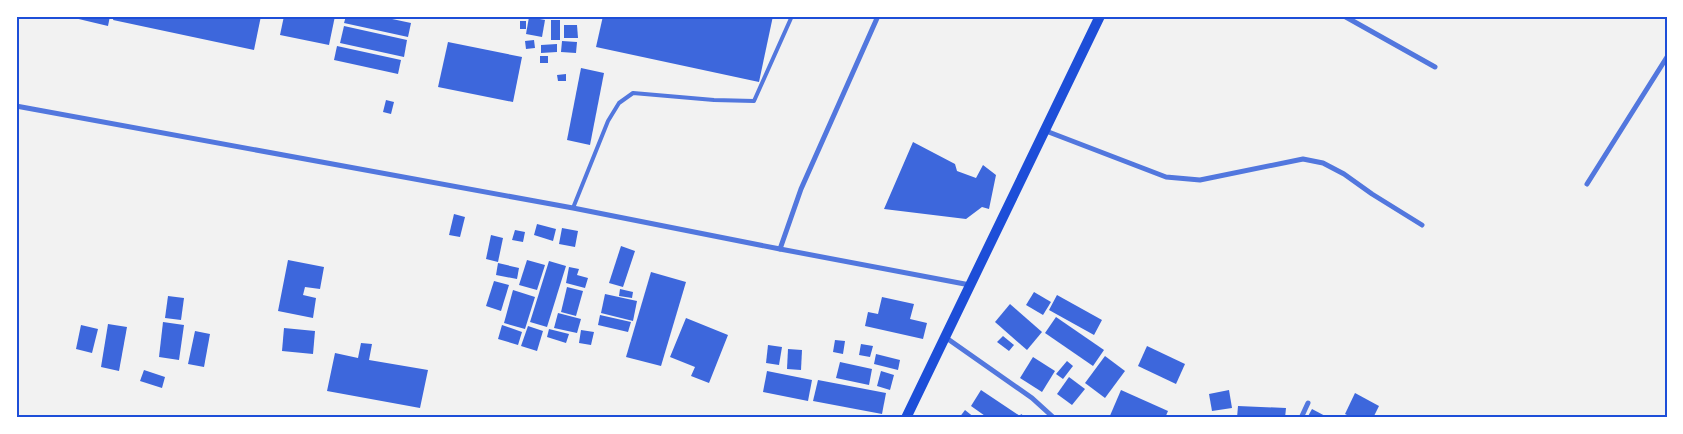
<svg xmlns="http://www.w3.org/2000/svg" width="1683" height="434" font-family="'PT Sans',sans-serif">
<rect width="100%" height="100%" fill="#f2f2f2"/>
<g fill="#3d67dc">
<polygon points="66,16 110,16 108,26"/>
<polygon points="114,16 261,16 254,50 113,20"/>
<polygon points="284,16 335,16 329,45 280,35"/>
<polygon points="346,16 378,16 411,23 408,37 344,23"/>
<polygon points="603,16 773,16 759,82 596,47"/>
<polygon points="529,17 545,20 542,37 526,34"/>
<rect x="551" y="20" width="9" height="20"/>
<rect x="520" y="21" width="6" height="8"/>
<polygon points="564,25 577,25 578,38 564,38"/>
<polygon points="344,26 407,40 404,57 340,43"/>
<polygon points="534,40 535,48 526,49 525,41"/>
<polygon points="562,41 577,42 576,53 561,52"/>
<polygon points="448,42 522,57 513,102 438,87"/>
<polygon points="557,44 557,52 541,53 541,45"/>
<polygon points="337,46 401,60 398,74 334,60"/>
<rect x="540" y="56" width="8" height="7"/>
<polygon points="581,68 604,73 590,145 567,140"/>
<polygon points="566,74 566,81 558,81 557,75"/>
<polygon points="386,100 394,102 391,114 383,112"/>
<polygon points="913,142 955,164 957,171 976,178 983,165 996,175 989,209 982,207 966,219 884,209"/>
<polygon points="454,214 465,217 460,237 449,235"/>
<polygon points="537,224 556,229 553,241 534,235"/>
<polygon points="562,228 578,231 575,247 559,244"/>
<polygon points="515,230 525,232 523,242 512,240"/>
<polygon points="491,235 503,238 498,262 486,259"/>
<polygon points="621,246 635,251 623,287 609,283"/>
<polygon points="288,260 324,267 320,289 305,287 303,295 316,298 313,318 278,311"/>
<polygon points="527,260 545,265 537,290 519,285"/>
<polygon points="549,261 566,266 547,327 530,322"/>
<polygon points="498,263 519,268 517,279 496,275"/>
<polygon points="569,267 579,269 577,275 588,278 585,288 566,283"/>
<polygon points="651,272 686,282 661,366 626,357"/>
<polygon points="494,281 509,285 501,311 486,306"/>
<polygon points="567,287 583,291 576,316 561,312"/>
<polygon points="620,289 633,292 632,298 619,296"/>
<polygon points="513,290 535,297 525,329 504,323"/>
<polygon points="1034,292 1051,302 1043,315 1026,305"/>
<polygon points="605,294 637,301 633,321 601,313"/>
<polygon points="1057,295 1102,320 1094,335 1049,310"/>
<polygon points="168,296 184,298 181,320 165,318"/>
<polygon points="882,297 914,304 910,319 927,323 923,339 865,326 868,312 878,314"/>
<polygon points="1010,304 1042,332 1027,350 995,322"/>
<polygon points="558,313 581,319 577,333 554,328"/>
<polygon points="600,315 631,322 628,332 598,325"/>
<polygon points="1056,317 1104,350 1093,366 1045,333"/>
<polygon points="686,318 728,335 709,383 691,376 695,367 670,357"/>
<polygon points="163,322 184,325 179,360 159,357"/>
<polygon points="108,324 127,327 119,371 101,367"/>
<polygon points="81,325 98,329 92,353 76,349"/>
<polygon points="502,325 522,332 518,345 498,339"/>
<polygon points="528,326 543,331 537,351 521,346"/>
<polygon points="284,328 315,331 313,354 282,351"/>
<polygon points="549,329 569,334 566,343 547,337"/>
<polygon points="581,330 594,332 591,345 579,343"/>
<polygon points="195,331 210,334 204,367 188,364"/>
<polygon points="1003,336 1014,345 1009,351 997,342"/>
<polygon points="835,340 845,341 843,354 833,352"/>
<polygon points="361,343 372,344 369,360 428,370 420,408 327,391 335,353 358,358"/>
<polygon points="861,344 873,346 870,357 859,355"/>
<polygon points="768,345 782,347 779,365 766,363"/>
<polygon points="1147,346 1185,364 1176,384 1138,366"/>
<polygon points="788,349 802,350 801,370 787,369"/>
<polygon points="876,354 900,360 898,370 874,364"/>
<polygon points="1105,356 1125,371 1105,398 1085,383"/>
<polygon points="1033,357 1055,371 1042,392 1020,378"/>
<polygon points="1067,361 1073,366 1063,379 1056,374"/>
<polygon points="840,362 872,369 869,385 836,378"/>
<polygon points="144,370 165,377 162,388 140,381"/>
<polygon points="767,371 812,380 808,401 763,392"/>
<polygon points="881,371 894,375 890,390 877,386"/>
<polygon points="1069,377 1085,389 1072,405 1057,394"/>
<polygon points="818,380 886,393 882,414 813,401"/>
<polygon points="981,390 1020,416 1021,414 1027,418 988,418 971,406"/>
<polygon points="1121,390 1168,411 1165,418 1109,418"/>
<polygon points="1229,390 1232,408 1212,411 1209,394"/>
<polygon points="1355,393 1379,406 1373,418 1353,418 1345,414"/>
<polygon points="1238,406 1286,408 1285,418 1237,418"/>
<polygon points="1312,409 1329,418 1307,418"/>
<polygon points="965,410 975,418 959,418"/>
</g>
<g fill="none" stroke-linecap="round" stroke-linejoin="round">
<polyline stroke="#5277de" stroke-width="4" points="573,208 608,121 619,103 633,93 714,100 754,101 792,16"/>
<g stroke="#5277de" stroke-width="5">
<polyline points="1344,16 1435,67"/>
<polyline points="16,106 573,208 780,249 970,285"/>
<polyline points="1046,131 1166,177 1200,180 1303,159 1323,163 1344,174 1372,194 1422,225"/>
<polyline points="1587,184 1667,57"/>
<polyline points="780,249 801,189 878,16"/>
<polyline points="945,337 1032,398 1054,418"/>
<polyline points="1301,418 1308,403"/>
</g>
<polyline stroke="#1d4ed8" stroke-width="10" points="906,418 1100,16"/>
</g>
<rect width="1683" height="434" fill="none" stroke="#ffffff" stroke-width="35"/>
<rect x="18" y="18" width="1648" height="398" fill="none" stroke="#1d4ed8" stroke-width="2"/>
</svg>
